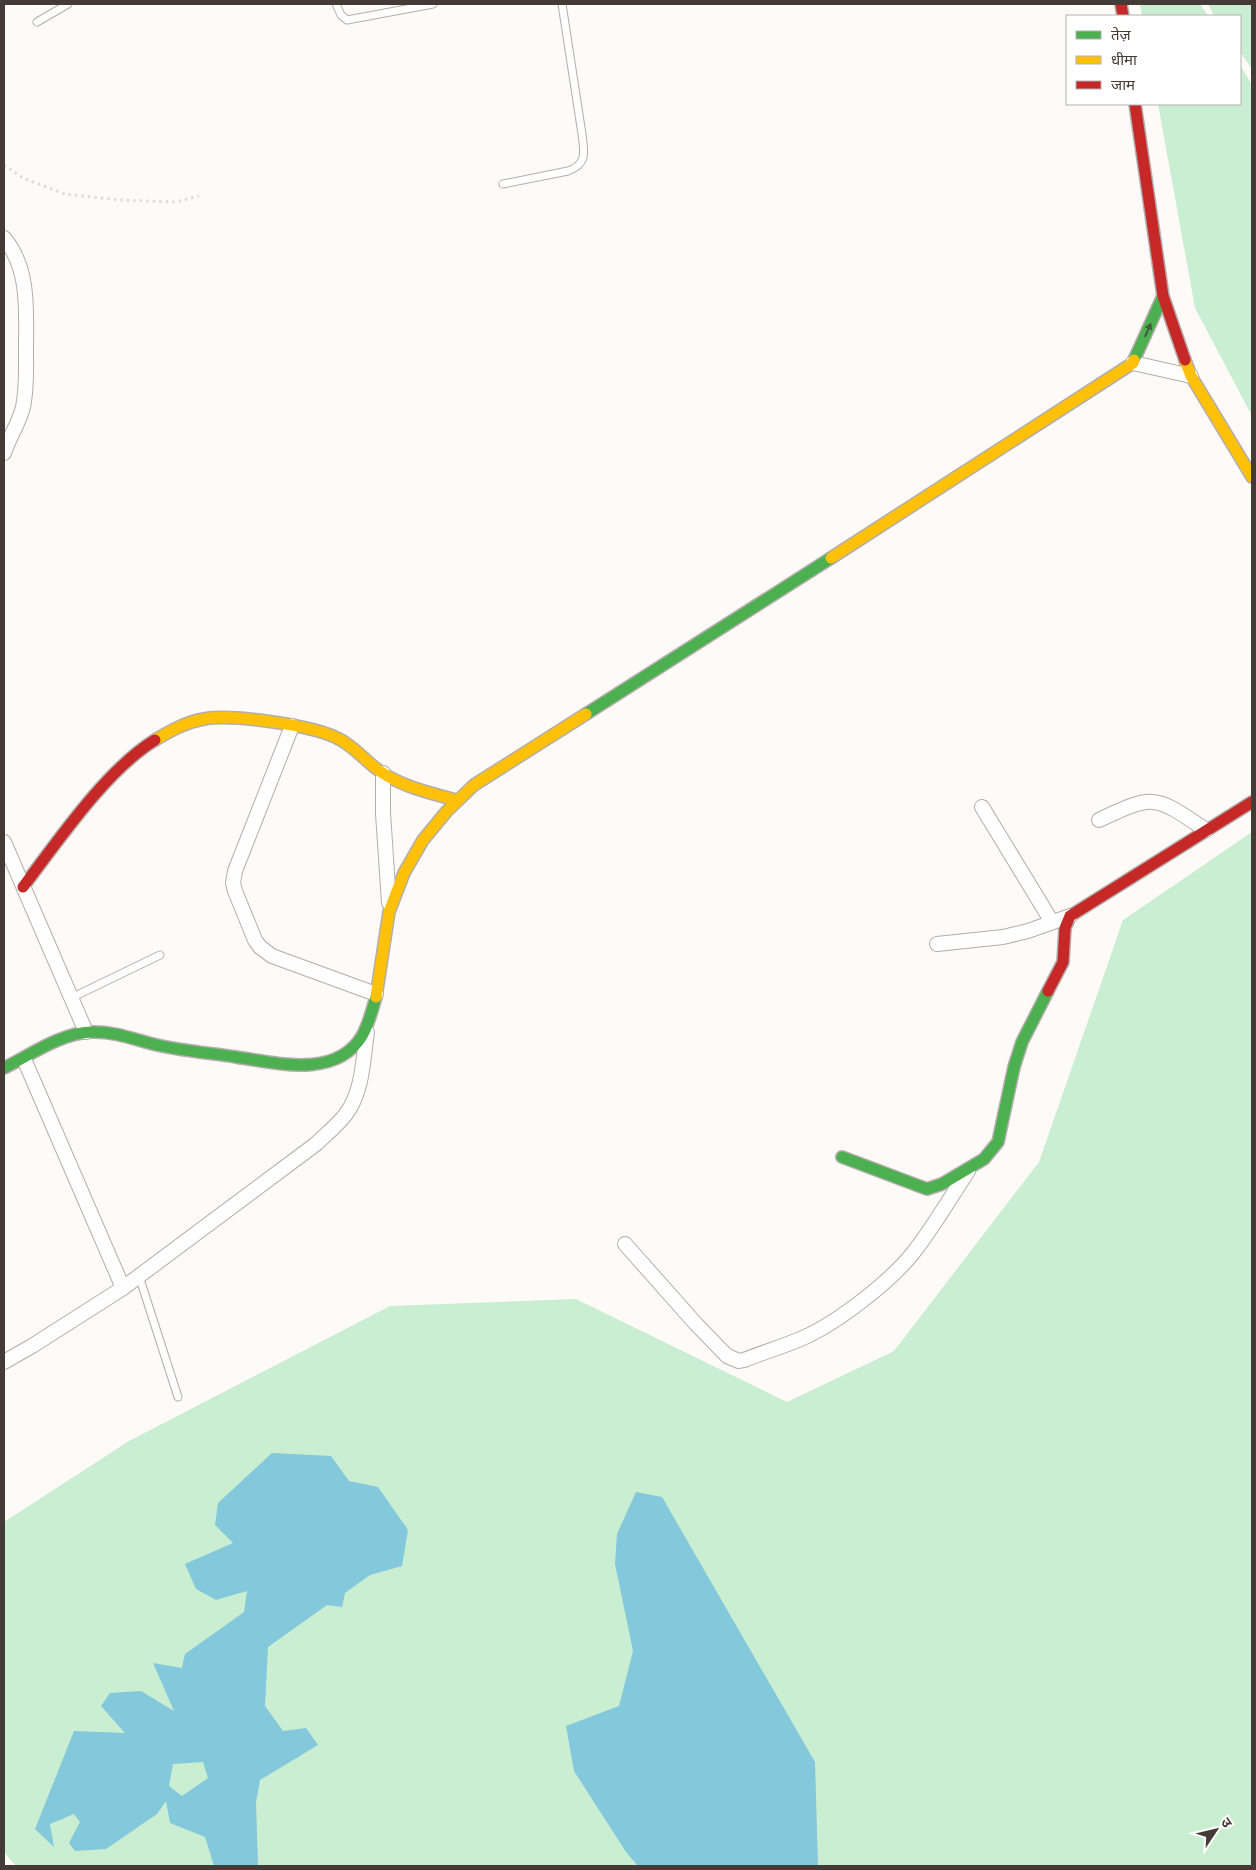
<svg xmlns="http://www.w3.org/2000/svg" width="1256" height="1870" font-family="'PT Sans','Noto Sans Devanagari',sans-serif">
<rect width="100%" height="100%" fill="#fdfaf8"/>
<g fill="#caeed1">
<polygon points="1140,4 1200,4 1208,16 1142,16"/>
<polygon points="1208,4 1252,4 1252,69 1240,52 1240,16 1214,16"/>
<polygon points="1240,65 1252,85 1252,416 1195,308 1158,104 1240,104"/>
<polygon points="1252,832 1252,1866 16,1866 4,1852 4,1522 129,1441 390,1306 576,1299 787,1402 894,1351 1039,1162 1123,920"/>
</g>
<g fill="#83c8db" fill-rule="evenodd">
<path d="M272 1453 331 1456 349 1481 378 1487 408 1530 402 1566 370 1575 345 1593 342 1607 327 1605 268 1647 265 1706 283 1731 306 1728 318 1745 260 1780 256 1802 258 1866H214L205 1837 170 1823 166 1801 157 1814 106 1849 75 1851 69 1843 80 1822 74 1814 50 1824 54 1847 35 1829 74 1731 125 1733 101 1706 110 1693 141 1691 174 1711 153 1663 182 1668 185 1654 244 1612 247 1591 216 1600 196 1589 185 1564 233 1543 215 1525 218 1503ZM203 1762 208 1778 182 1796 169 1786 173 1764Z"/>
<polygon points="636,1492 662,1497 815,1762 818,1866 638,1866 626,1852 574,1771 566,1726 619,1706 633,1651 615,1564 617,1534"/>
</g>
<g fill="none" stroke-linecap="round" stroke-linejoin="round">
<g stroke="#b3aeab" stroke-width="9">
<g id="lane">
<polyline points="336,4 341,15 347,20 433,4"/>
<polyline points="37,22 68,4"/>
<path d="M503 184 568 171C588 164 584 151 582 134L562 4"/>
<polyline points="71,998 160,955"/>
<polyline points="139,1276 178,1397"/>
</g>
</g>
<g stroke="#b3aeab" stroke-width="16">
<g id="street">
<path d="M4 238C30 269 26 311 26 349 26 368 27 388 23 407 19 424 9 437 4 453"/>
<polyline points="1133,363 1191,376"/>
<polyline points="292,726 235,871 233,883 235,891 255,940 260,947 272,956 376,994"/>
<polyline points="383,773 383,813 389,903"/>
<polyline points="982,807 1052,922"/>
<path d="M1099 820C1156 793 1155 796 1206 830"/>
<polyline points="4,842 86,1032"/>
<polyline points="937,944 1003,937 1028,931 1070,916"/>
<polyline points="24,1059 123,1288"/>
<path d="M625 1244 696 1324 727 1356 739 1361 744 1360C764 1352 785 1346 805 1337 838 1322 890 1282 913 1253 933 1228 950 1198 968 1171"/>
<path d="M4 1362 32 1346 123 1288 316 1144C326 1134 338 1125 346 1114 363 1091 363 1059 367 1032"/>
</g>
</g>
<g stroke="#b3aeab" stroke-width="14">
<g id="fast">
<polyline points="1134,360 1163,296"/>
<polyline points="586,714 831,558"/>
<path d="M4 1068C30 1055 61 1033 91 1032 114 1031 136 1040 157 1045 183 1051 210 1053 236 1057 276 1063 336 1079 362 1036 369 1024 372 1010 376 997"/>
<polyline points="842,1157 927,1189 942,1184 984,1159 998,1142 1014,1067 1022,1042 1048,991"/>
</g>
</g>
<g stroke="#b3aeab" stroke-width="14">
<g id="slow">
<polyline points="1185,360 1191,376 1252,477"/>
<polyline points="831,558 1133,363 1134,360"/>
<path d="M155 740C170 731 186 722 204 719 232 714 313 725 339 739 355 747 366 762 381 772 403 787 431 793 456 800"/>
<polyline points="376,997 389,912 404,873 423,840 447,811 474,785 586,714"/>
</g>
</g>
<g stroke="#b3aeab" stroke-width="14">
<g id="jam">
<polyline points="1121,4 1123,16"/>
<polyline points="1135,104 1163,296 1185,360"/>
<path d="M23 887C58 841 106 770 155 740"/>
<polyline points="1048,991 1063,962 1065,928 1070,916 1252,802"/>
</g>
</g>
<polyline stroke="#dedddc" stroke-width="3" stroke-dasharray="2.5 4" stroke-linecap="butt" points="4,165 23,178 65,194 120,200 176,202 199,196"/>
<use href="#lane" stroke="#fffefe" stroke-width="7"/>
<use href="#street" stroke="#fffefe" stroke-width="14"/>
<use href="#fast" stroke="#4caf50" stroke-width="11"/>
<use href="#slow" stroke="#ffc107" stroke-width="11"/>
<use href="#jam" stroke="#c62828" stroke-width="11"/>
</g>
<defs><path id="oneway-solid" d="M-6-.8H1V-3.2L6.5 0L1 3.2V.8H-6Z" transform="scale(1.25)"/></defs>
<use fill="#46583d" href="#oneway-solid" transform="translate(1148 330) rotate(-66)"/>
<rect width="1256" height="1870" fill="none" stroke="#443b37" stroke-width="10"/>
<rect x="1066" y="15" width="175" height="90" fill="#ffffff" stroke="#b4b1af"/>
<rect x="1076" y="31" width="25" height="8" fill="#4caf50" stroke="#b4b1af"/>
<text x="1111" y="40" font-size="15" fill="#443b37">तेज़</text>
<rect x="1076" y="56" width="25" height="8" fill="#ffc107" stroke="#b4b1af"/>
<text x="1111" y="65" font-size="15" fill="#443b37">धीमा</text>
<rect x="1076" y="81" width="25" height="8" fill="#c62828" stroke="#b4b1af"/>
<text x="1111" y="90" font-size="15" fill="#443b37">जाम</text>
<g transform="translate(1216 1830) rotate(55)" stroke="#ffffff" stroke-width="4" paint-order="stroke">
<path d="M0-4L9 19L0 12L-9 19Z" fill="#443b37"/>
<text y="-8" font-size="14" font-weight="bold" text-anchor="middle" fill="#443b37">उ</text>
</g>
</svg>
